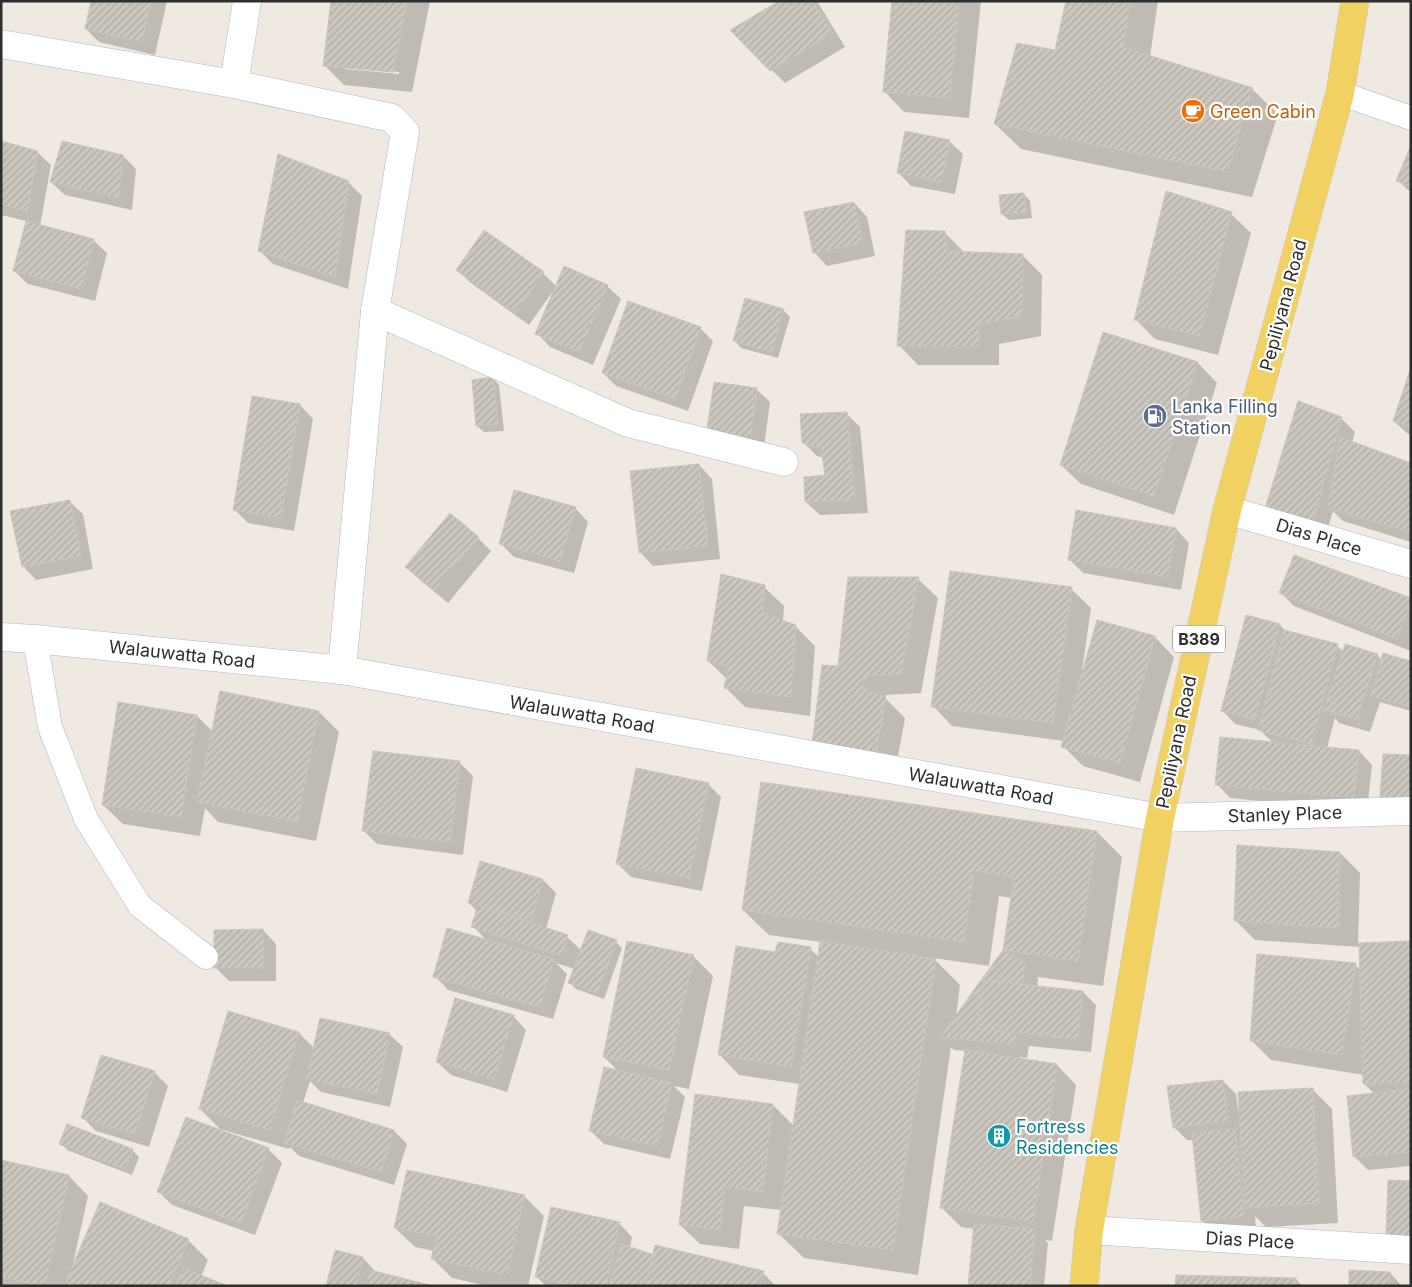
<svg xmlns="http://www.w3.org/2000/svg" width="1412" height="1287" font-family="Inter,sans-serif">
<defs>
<pattern id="building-hatch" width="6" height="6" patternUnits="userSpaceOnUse" patternTransform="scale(1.25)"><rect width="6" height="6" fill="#cbc7bf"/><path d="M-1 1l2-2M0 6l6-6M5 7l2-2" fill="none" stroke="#afaba4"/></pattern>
</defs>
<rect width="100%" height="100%" fill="#efe9e1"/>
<g fill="#0003" fill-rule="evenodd">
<polygon points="93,1 167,1 155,55 99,42 86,29"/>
<path d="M333 1H430L412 92 344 85 324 65ZM345 67 399 72V74L345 69Z"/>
<polygon points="781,1 817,1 845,47 785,83 732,31"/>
<polygon points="894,1 981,1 969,118 904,112 885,92"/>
<polygon points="1067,1 1158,1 1150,57 1252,89 1278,114 1252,197 1021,149 995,124 1056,51"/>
<polygon points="949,141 963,154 955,194 911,186 898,172"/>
<polygon points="1,142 37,152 51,165 40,226 93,240 107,253 95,301 28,284 14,271 27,221 1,215"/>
<polygon points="1411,148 1411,193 1398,180"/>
<polygon points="123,156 136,169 132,210 65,195 51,182"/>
<polygon points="348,182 362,196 348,289 273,264 259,250"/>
<polygon points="1024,194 1030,201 1032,218 1009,220 1002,214"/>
<polygon points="854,203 867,217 875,256 827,266 814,252"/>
<polygon points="1231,214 1251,233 1218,355 1155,339 1135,319"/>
<polygon points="484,232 543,273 557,287 607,286 621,299 593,365 550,347 537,333 553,291 529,325 471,283 457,270"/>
<polygon points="944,232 965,253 1022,255 1042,275 1041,336 999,344 999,365 918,365 899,345"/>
<polygon points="783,310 790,317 778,358 741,348 735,341"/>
<polygon points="700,328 713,341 688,411 616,386 603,373"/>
<polygon points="1104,333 1198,363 1217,383 1174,515 1081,484 1061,465"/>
<polygon points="1411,371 1411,435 1408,434 1394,421"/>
<polygon points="493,378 499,385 504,431 484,432 477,426"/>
<polygon points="756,389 770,402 763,454 721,448"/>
<polygon points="300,405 313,419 294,531 248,523 235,510"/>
<polygon points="847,414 860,427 868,513 820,515 806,502 826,476 824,458 817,456 804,443"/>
<polygon points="1341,418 1355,432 1352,443 1411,465 1411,542 1343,521 1333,511 1324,542 1279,525"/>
<polygon points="699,465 712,479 720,559 653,566 640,552"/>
<polygon points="69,501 83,514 93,569 36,580 23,566"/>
<polygon points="575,508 588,522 574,573 514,557 501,544"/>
<polygon points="1176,529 1189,543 1181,590 1083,573 1069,559"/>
<polygon points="478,538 491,551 448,603 420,580 407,567"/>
<polygon points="918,579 938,598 921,693 886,695 885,698 905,718 893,783 823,666 839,667"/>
<polygon points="764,587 784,606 783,621 795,626 815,646 810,716 745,707 725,687 727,679 708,661"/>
<polygon points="1071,589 1091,608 1082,671 1155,637 1174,657 1140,782 1083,766 1063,746 1064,741 952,726 933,706"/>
<polygon points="1281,593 1411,600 1411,651 1294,606"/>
<polygon points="1247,617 1280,625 1287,633 1337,646 1344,652 1377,655 1382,660 1411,662 1411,711 1380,702 1370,732 1339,723 1335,718 1327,748 1359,751 1372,765 1367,811 1230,798 1217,784 1273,743 1260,730 1235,724 1222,710"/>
<polygon points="119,704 197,716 213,732 319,712 339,732 316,841 218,822 205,808 200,836 123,824 103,805"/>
<polygon points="459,762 473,776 463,855 377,844 364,831"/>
<polygon points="708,784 721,797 702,891 631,877 617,863"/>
<path d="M1097 832 1122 857 1103 986 1038 977 1037 987 1083 992 1096 1005 1091 1052 1029 1046 1027 1058 1020 1057V1059L1057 1065 1076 1085 1052 1241 1045 1240 1048 1243 1044 1286H970L975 1229 961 1227 942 1208 966 1051 954 1050 951 1047 918 1275 804 1258 778 1233 782 1210 744 1206 739 1249 700 1244 680 1225 696 1096 773 1105 794 1126 800 1084 739 1075 720 1055 776 954 810 949 819 957 821 942 769 935 743 910ZM999 896 1012 898 1004 951 956 1017 960 985 933 958 989 966Z"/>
<polygon points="1340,853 1360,873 1358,944 1411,943 1411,1166 1368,1170 1355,1157 1375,1094 1364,1084 1364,1075 1271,1060 1251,1040 1355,965 1361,970 1360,947 1255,940 1235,920"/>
<polygon points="543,880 556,893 546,929 567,937 582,951 616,942 622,948 604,999 576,989 570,983 575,969 556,963 567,974 553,1019 448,990 435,976 487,941 473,926 477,911 469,903"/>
<polygon points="263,930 276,944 276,981 229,981 215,967"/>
<polygon points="693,956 713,976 689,1089 674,1086 685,1097 670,1159 604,1144 591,1131 619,1072 604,1057"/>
<polygon points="229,1012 299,1033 314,1048 389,1034 403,1047 390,1107 321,1092 310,1081 303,1103 394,1131 407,1144 394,1185 299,1156 290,1147 289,1149 220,1129 200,1109"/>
<polygon points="513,1016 526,1030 507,1092 451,1075 437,1062"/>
<polygon points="154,1072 168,1086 149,1147 96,1131 83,1118"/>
<polygon points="1223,1081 1236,1094 1238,1110 1312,1089 1332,1109 1338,1223 1266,1227 1255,1216 1256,1229 1216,1233 1202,1220 1194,1140 1187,1140 1174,1127"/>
<polygon points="61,1143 132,1150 139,1157 132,1175 67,1150"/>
<polygon points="268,1149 282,1163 255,1235 172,1205 159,1192"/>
<polygon points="1,1161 69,1176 88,1196 73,1264 188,1240 208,1260 201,1277 225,1286 72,1286 69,1283 68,1286 1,1286"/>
<polygon points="524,1196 544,1216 528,1286 488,1286 452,1278 433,1259 434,1251 415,1247 395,1228"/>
<polygon points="619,1223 632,1237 630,1248 654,1256 763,1273 776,1286 546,1286 537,1277"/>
<polygon points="363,1258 376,1272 429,1286 327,1286"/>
<polygon points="1390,1273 1402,1286 1350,1286"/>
<polygon points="1296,1279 1302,1286 1177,1286"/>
</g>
<g fill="url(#building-hatch)" stroke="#cbc5ba">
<polygon points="91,1 151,1 142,42 85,29"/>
<polygon points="331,1 407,1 393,72 323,66"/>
<polygon points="779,1 813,1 833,33 770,71 730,30"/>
<polygon points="892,1 959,1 950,98 883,92"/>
<polygon points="1066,1 1130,1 1123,47 1253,88 1227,172 994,124 1017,43 1055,50"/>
<polygon points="905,131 950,140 941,182 897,173"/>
<polygon points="1,141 38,151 27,211 1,205"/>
<polygon points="62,141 123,155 119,198 50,182"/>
<polygon points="1411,145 1411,186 1396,181"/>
<polygon points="278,154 349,181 335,277 258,251"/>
<polygon points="1166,191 1232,212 1199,336 1134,320"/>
<polygon points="1024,193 1026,212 1001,214 999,195"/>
<polygon points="854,202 863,243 813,253 804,212"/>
<polygon points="26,221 94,239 81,289 13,271"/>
<polygon points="484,230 544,272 516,313 456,270"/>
<polygon points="906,230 945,231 947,251 1023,254 1022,316 979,324 979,346 897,346"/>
<polygon points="564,266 608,285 579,352 535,334"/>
<polygon points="745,298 784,309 772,352 733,341"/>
<polygon points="628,301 701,327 675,399 602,373"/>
<polygon points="1103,332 1198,362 1154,496 1060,465"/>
<polygon points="1411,367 1411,427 1393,421"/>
<polygon points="493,377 498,424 476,426 472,380"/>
<polygon points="714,382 757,388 750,441 706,435"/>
<polygon points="252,396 300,404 281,518 233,510"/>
<polygon points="1298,401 1342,417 1311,529 1264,512"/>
<polygon points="847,412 855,500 805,502 804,477 825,475 821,448 802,443 800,414"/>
<polygon points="1340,437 1411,463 1411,533 1328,508"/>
<polygon points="699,464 708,546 639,553 630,471"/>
<polygon points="514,490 576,507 560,561 499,544"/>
<polygon points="70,500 81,556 22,567 10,511"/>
<polygon points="1076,510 1176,528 1168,577 1068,560"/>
<polygon points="450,513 479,537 434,590 405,567"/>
<polygon points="1294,555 1411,598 1411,603 1397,639 1279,593"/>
<polygon points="950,571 1072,587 1053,723 931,707"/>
<polygon points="721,574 765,585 763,613 796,625 791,697 724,688 729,667 707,661"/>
<polygon points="848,577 919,577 901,674 867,676 862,688 886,697 874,764 811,752 822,665 838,666"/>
<polygon points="1246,615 1280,624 1255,720 1221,711"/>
<polygon points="1097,620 1155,636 1120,763 1061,747"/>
<polygon points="1284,630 1338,644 1311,744 1258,730"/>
<polygon points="1345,644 1378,654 1357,719 1324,710"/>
<polygon points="1383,653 1411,661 1411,707 1371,696"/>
<polygon points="220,691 319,711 297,822 197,802"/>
<polygon points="118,702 197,715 181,817 102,805"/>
<polygon points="1220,737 1359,750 1354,798 1215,785"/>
<polygon points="373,751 460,761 450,842 362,831"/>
<polygon points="1383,754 1411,755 1411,798 1380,797"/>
<polygon points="636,768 709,783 689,878 616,864"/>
<polygon points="761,782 1097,831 1078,961 1003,950 1014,877 974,871 964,942 742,910"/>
<polygon points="1237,845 1340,852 1339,928 1234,921"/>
<polygon points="480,861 543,879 531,921 468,903"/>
<polygon points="478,905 568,935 562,956 471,927"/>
<polygon points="447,928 554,959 540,1007 433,977"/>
<polygon points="263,929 263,968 214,968 214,930"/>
<polygon points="588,930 617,940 597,993 568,983"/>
<polygon points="627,941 694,955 669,1070 603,1057"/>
<polygon points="820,941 936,959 893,1250 777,1234"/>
<polygon points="1411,941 1411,1083 1363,1084 1359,943"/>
<polygon points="778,942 811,947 791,1067 718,1055 736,946 775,952"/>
<polygon points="1003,950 1025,963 1014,1045 940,1037"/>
<polygon points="1257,954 1356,963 1342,1055 1250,1041"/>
<polygon points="983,980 1083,991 1078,1039 978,1029"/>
<polygon points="455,998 514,1015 494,1079 436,1062"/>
<polygon points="228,1011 299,1032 270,1130 199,1109"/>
<polygon points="320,1018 390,1033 377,1094 306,1079"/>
<polygon points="965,1050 1057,1064 1033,1222 940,1208"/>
<polygon points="101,1055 155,1071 135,1134 81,1118"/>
<polygon points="604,1067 672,1083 657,1146 589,1131"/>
<polygon points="1223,1080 1228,1121 1173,1128 1167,1086"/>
<polygon points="1313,1088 1319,1203 1245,1208 1238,1092"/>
<polygon points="1411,1089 1411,1152 1353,1157 1347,1096"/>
<polygon points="695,1094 773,1104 763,1192 725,1187 720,1230 679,1225"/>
<polygon points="297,1100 394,1130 381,1172 284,1143"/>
<polygon points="186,1117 269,1148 241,1223 157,1192"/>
<polygon points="67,1124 133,1149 125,1169 59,1144"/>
<polygon points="1235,1129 1244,1216 1201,1221 1192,1133"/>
<polygon points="1,1160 69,1175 45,1286 1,1277"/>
<polygon points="407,1170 525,1195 507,1275 431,1259 437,1236 394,1228"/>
<polygon points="1388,1180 1411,1181 1411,1238 1386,1237"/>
<polygon points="100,1202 189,1239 169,1286 76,1286 66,1281"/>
<polygon points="551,1207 620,1222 606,1286 576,1286 535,1277"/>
<polygon points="974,1224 1035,1229 1030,1286 968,1286"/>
<polygon points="621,1244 655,1255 646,1286 609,1286"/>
<polygon points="655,1245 764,1271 760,1286 645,1286"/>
<polygon points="335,1250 363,1257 356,1286 326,1286"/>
<polygon points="183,1268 228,1286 176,1286"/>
<polygon points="370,1270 434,1286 366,1286"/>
<polygon points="1349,1270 1390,1272 1389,1286 1349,1286"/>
<polygon points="1176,1275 1296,1278 1296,1286 1175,1286"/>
</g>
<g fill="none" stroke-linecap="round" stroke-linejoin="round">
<g stroke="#b4b7c1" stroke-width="25">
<g id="lane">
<polyline points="1340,93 1411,118"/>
<polyline points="35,639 50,727 86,819 140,906 206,957"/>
</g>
</g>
<g stroke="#b4b7c1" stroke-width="29">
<g id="street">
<polyline points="1,44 234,84 392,118 405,132 375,311 342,670"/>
<polyline points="234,84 247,1"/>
<polyline points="375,311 628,423 784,462"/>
<polyline points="1227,510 1411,564"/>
<polyline points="1,637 35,639 342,670 1160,818 1411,811"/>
<polyline points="1089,1230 1411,1250"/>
</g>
</g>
<g stroke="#c9c9c9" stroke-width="29">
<polyline id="primary" points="1084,1286 1089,1230 1160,818 1227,510 1340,93 1355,1"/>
</g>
<use href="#lane" stroke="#fff" stroke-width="24"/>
<use href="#street" stroke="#fff" stroke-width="28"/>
<use href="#primary" stroke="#f2d163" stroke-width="28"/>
</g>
<defs>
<g id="cafe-disc" transform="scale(1.25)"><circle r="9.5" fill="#e8710a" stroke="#fff"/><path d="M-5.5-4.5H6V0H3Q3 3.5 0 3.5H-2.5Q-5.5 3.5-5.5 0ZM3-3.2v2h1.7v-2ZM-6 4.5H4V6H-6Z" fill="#fff"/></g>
<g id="fuel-disc" transform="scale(1.25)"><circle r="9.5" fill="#5c6f8a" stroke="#fff"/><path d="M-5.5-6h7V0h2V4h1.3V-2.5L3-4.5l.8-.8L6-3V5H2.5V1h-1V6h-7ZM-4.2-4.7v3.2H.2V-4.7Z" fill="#fff"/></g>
<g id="building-disc" transform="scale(1.25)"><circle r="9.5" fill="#0f9aa8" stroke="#fff"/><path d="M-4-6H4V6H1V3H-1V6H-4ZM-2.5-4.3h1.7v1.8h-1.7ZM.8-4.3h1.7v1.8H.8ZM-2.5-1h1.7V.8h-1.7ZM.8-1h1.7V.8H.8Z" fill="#fff"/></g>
</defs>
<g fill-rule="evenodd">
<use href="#cafe-disc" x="1193" y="111"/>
<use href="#fuel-disc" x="1155" y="416"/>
<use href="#building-disc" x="999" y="1136"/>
</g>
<g text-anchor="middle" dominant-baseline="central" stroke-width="4.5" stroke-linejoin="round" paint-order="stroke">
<rect fill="#fff" stroke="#6d6d6d" stroke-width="1" x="1173" y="625.5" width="52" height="27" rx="4"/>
<g font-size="16" font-weight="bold" fill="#2e2e2e">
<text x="1199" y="639">B389</text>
</g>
<g font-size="18" fill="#c56008" stroke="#fff" text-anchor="start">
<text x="1210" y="111">Green Cabin</text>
</g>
<g font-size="18" fill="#2e2e2e" stroke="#fff">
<text transform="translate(1283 305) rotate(-75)">Pepiliyana Road</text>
<text transform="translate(1319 537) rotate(17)">Dias Place</text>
<text transform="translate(182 654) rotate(6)">Walauwatta Road</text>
<text transform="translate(582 714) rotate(10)">Walauwatta Road</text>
<text transform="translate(1176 742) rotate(-78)">Pepiliyana Road</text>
<text transform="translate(981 786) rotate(10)">Walauwatta Road</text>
<text transform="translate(1285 814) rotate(-2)">Stanley Place</text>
<text transform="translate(1250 1240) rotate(3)">Dias Place</text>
</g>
<g font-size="18" fill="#4e5e75" stroke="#fff" text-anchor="start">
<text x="1172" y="406">Lanka Filling<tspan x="1172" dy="21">Station</tspan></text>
</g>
<g font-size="18" fill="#0d838f" stroke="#fff" text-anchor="start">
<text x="1016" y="1126">Fortress<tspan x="1016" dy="21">Residencies</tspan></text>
</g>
</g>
<rect width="1412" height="1287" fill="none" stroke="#2e2e2e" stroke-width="5"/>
</svg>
